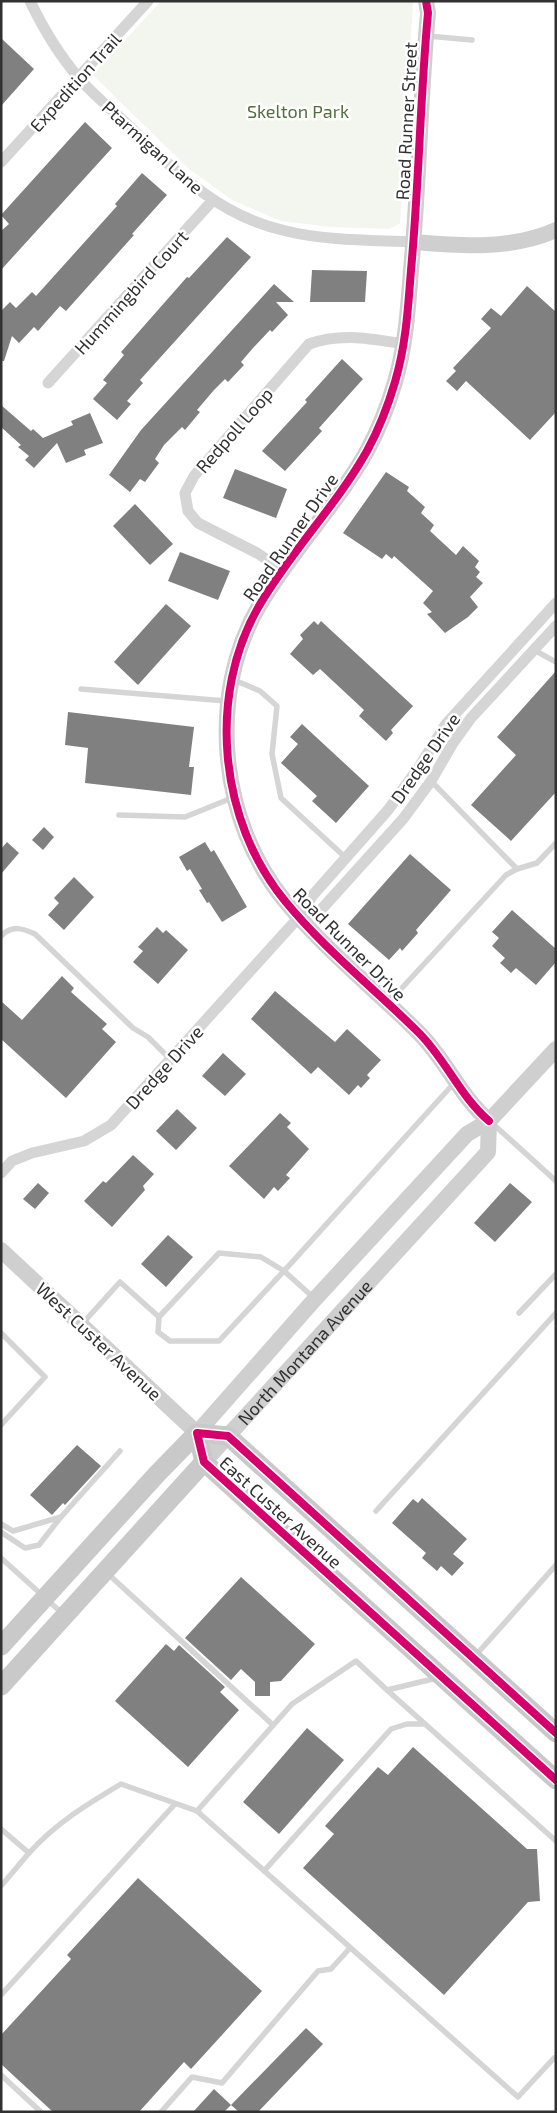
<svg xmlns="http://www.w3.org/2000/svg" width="557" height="2113" font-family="'Exo 2',sans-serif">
<rect width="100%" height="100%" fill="#fff"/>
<polygon fill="#f2f6ee" points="161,1 413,1 400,223 390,229 331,227 281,221 232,200 188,168 93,75"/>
<g fill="#808080">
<polygon points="1,38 34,69 1,106"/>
<polygon points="85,122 112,148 1,270 1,231 9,224 1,215"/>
<polygon points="142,173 167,195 132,234 134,235 66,311 60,306 38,331 34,327 19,343 12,336 4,361 1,361 1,311 10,302 16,308 32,292 36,296 117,206 115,204"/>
<polygon points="227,237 251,257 140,380 143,383 127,401 131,404 117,420 93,399 107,383 103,380 124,355 121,352 187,277 189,278"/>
<polygon points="312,270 367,271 365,302 310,302"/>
<polygon points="274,284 294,302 276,302 288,315 272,332 270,330 253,348 241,362 244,365 228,382 225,379 214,390 197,410 200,412 185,430 182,427 164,445 155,459 159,463 145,482 140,479 130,492 109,475 141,430"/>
<polygon points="527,286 556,312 556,412 530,440 466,381 457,391 446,381 456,371 453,368 491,328 481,319 491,308 501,316"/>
<polygon points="342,359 363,379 319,428 322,431 285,471 262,451 307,402 305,400"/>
<polygon points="1,405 31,431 33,429 43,438 73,425 71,421 90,413 103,443 84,450 86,455 66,463 57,443 34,468 25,460 29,456 18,447 21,445 1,427"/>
<polygon points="235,469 287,489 276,518 223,498"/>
<polygon points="386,472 409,487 407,491 425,507 421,513 434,525 430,531 456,555 463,546 479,561 475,567 480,572 476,577 483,583 470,597 478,607 468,617 445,633 427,614 432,612 423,603 433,591 394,556 392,559 386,554 382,559 343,533"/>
<polygon points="135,504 173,544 150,565 113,526"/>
<polygon points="180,552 230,571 218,600 168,581"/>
<polygon points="166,604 191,626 138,685 114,662"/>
<polygon points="314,621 318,625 321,621 413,706 391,730 393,733 386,741 359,716 364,710 320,669 313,675 290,654 303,639 300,635"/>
<polygon points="556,671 556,792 511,841 471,805 516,755 497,737"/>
<polygon points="68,712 194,727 189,767 194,767 191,795 85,783 88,748 65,745"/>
<polygon points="302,724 369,786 336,823 312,801 317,796 281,763 298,744 290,737"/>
<polygon points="44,827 54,837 43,850 32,840"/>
<polygon points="7,842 19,853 1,874 1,849"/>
<polygon points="205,842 211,852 214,850 247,907 222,922 209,902 207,903 199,890 202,889 190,869 187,871 179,857"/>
<polygon points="410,854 451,890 416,930 418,933 402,951 400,948 389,960 348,924"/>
<polygon points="74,877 94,897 64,930 48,915 59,903 54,898"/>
<polygon points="512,910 556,949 556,962 536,985 516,968 511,973 500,963 505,958 492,946 499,938 492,932"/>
<polygon points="157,927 163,933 166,930 188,950 158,984 133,962 143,951 138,947"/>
<polygon points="62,976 74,988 71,992 107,1024 102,1029 116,1042 66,1098 1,1039 1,1001 22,1020"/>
<polygon points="275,991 335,1042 347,1029 381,1060 367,1075 370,1078 361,1088 358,1085 349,1095 318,1067 311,1074 251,1019"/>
<polygon points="223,1053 246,1074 225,1096 202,1076"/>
<polygon points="177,1109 197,1128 176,1150 156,1131"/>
<polygon points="280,1113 291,1123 287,1127 309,1149 286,1175 290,1178 278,1191 274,1187 264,1199 229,1166"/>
<polygon points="133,1155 154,1174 143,1186 145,1190 112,1227 84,1201 103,1181 106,1183"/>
<polygon points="38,1183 49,1193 35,1209 23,1199"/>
<polygon points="510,1183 532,1202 495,1242 474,1223"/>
<polygon points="168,1235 193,1257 166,1287 141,1264"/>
<polygon points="77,1445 101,1466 65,1505 63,1503 52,1515 30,1495"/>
<polygon points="422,1498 467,1539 453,1554 464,1563 452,1576 441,1566 437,1571 422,1558 426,1553 392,1523 413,1499 418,1503"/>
<polygon points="241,1577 315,1644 281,1681 270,1682 270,1696 255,1696 255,1682 241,1669 231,1680 185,1638"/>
<polygon points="166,1644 174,1651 179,1645 225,1687 220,1692 239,1710 188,1767 115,1701"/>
<polygon points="307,1728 344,1760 279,1834 243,1802"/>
<polygon points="413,1747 527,1849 537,1849 540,1901 528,1902 444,1995 303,1868 334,1834 325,1826 378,1767 388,1775"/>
<polygon points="138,1878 262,1991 191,2069 184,2062 139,2112 53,2112 1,2064 1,2035 71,1959 67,1955"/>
<polygon points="306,2028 323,2044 258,2112 239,2112 231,2105"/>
<polygon points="214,2089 231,2105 224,2112 193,2112"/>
</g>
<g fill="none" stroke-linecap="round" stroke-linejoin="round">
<g stroke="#d5d5d5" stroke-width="5.5">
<polyline points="428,36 472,40"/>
<polyline points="534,650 556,662"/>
<polyline points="234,680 260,691 277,706 272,754 281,798 346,858"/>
<polyline points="81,689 226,701"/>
<polyline points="431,781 517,869 537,863 556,843"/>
<polyline points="119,815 185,817 232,798"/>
<path d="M1 936C12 925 22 928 35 934L133 1028 148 1037 171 1060"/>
<polyline points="389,1002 506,875 517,869"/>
<polyline points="493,1124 556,1181"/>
<polyline points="314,1298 284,1271 455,1082"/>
<polyline points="519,1313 556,1274"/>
<polyline points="83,1323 120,1282 159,1317 219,1253 261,1257 284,1271 219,1341 170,1341 158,1332 159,1317"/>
<polyline points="1,1333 45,1377 1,1425"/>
<polyline points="376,1511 556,1313"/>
<polyline points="1,1524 13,1531 61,1517 120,1451"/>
<polyline points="1,1532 25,1548 39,1545 60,1518"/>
<polyline points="1,1558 63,1614"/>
<polyline points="107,1573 273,1725"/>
<polyline points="476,1655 556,1565"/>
<polyline points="387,1690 556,1841"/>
<polyline points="197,1811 518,2097 554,2058"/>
<path d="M1 1829 29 1853C56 1823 86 1805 121 1784L197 1811 292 1704 356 1661 387 1690 437 1678"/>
<polyline points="264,1871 391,1729 407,1724 425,1724"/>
<polyline points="1,1886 29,1853"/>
<polyline points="1,1995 175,1804"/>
<polyline points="1,2075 41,2112"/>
<polyline points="161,2112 192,2077 222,2083 318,1971 331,1969 350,1948"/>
</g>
<g stroke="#d5d5d5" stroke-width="11">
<path d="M30 1C43 28 59 55 79 78 94 96 114 111 131 128 178 174 219 216 286 231 327 241 372 240 414 242"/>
<polyline points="1,162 148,1"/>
<polyline points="48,383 213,200"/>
<path d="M283 570 257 553 198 523 188 511 185 493 194 476 309 344C341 332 372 339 405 344"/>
<polyline points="299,917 319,912 403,819 431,781 453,743 471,718 556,626"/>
<polyline points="1,1173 12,1161 32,1153 84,1141 111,1125 299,917 313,895 388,810 419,767 446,724 556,603"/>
</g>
<g stroke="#cfcfcf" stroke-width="16">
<path d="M426 1 428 13C420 99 419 185 411 270 408 308 406 345 395 382 388 406 379 429 367 451 336 506 291 551 259 606 207 695 219 821 285 901 325 950 375 989 419 1033 446 1060 460 1096 489 1121"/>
<path d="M414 242C462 246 511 250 556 230"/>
<polyline points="1,1250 197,1433 315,1299 467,1134 489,1121 556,1049"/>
<path id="s1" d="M204 1462 488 1152 489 1121"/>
</g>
<g stroke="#c9c9c9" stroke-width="19">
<polyline points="197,1433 204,1462 556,1780"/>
<polyline points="197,1433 228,1436 556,1733"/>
<polyline points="1,1646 157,1474 197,1433"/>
<polyline points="1,1686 204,1462"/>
</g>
<g stroke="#fff" stroke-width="11">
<g id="cycleway">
<path d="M426 1 428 13C420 99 419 185 411 270 408 308 406 345 395 382 388 406 379 429 367 451 336 506 291 551 259 606 207 695 219 821 285 901 325 950 375 989 419 1033 446 1060 460 1096 489 1121"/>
<polyline points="556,1733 228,1436 197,1433 204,1462 556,1780"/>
</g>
</g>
<use href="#cycleway" stroke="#d6006c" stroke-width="8"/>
</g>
<g text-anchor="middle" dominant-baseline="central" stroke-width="5" stroke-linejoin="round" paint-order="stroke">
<g font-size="18" fill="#313131" stroke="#fff">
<text transform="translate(75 82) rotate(-48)">Expedition Trail</text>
<text transform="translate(406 121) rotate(-87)">Road Runner Street</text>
<text transform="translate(153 147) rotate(42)">Ptarmigan Lane</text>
<text transform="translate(131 292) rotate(-48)">Hummingbird Court</text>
<text transform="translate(234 430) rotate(-49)">Redpoll Loop</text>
<text transform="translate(290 537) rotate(-55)">Road Runner Drive</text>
<text transform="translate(425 758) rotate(-55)">Dredge Drive</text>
<text transform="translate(350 944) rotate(45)">Road Runner Drive</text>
<text transform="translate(164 1067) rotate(-48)">Dredge Drive</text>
<text transform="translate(99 1341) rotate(43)">West Custer Avenue</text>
<text stroke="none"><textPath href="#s1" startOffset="149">North Montana Avenue</textPath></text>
<text transform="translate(281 1512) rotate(42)">East Custer Avenue</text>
</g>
<g font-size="18" fill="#526f3c" stroke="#fff">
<text x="298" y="111">Skelton Park</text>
</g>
</g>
<rect width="557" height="2113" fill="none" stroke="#313131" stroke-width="5"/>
</svg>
